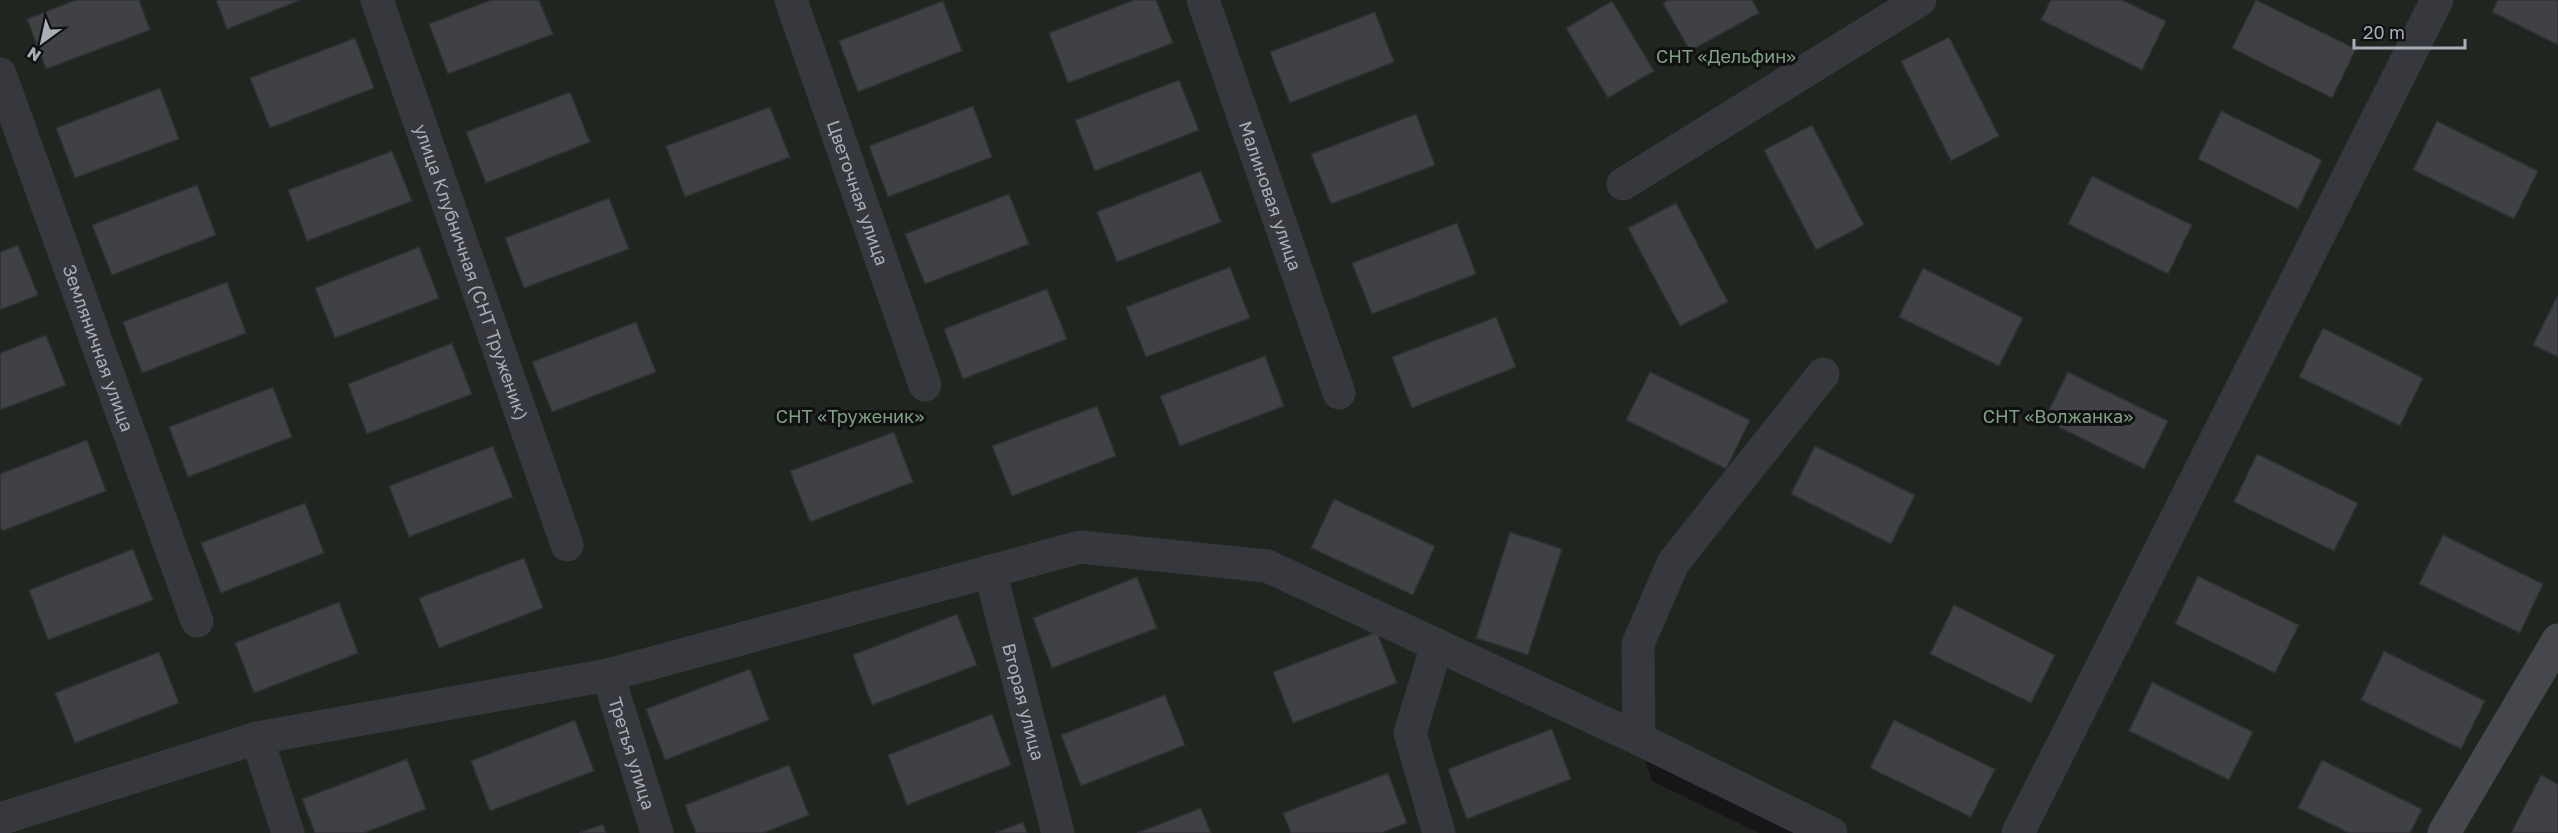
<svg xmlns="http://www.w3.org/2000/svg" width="2558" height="833" font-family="'Golos Text',sans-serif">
<rect width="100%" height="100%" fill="#161618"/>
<polygon fill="#1e261f" points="0,0 2558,0 2558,833 1848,833 1639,740 1652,781 1759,833 0,833"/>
<g fill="#404145" stroke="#303034" stroke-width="1.5">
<polygon points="76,0 139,0 150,30 46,69 27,19"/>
<polygon points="216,0 301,0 227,29"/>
<polygon points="491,0 539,0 553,34 448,74 429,24"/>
<polygon points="1134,0 1156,0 1173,43 1068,83 1049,33"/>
<polygon points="1668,0 1752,0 1759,13 1690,51 1663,3"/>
<polygon points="2051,0 2122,0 2166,21 2142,70 2041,20"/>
<polygon points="2256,0 2356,49 2332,98 2232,48"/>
<polygon points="2498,0 2558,0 2558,45 2492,12"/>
<polygon points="943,1 962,51 858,92 839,41"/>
<polygon points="1612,1 1654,71 1608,98 1566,28"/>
<polygon points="1375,12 1394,62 1290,103 1270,52"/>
<polygon points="1949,37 1999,136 1951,161 1901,61"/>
<polygon points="355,38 374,88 270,128 250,78"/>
<polygon points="1179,80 1199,130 1095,171 1075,120"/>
<polygon points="160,88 179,139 75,178 56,128"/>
<polygon points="570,92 590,142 486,183 466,132"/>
<polygon points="973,106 992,157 888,197 869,146"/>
<polygon points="770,107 790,157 685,197 666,146"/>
<polygon points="2221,111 2322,160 2298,209 2198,159"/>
<polygon points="1416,114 1435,165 1331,204 1311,154"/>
<polygon points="2437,121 2538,171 2514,219 2413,170"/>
<polygon points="1812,125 1864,225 1816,250 1764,150"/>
<polygon points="392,151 412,201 307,241 288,190"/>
<polygon points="1201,171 1221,222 1117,262 1097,212"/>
<polygon points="2092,176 2192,225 2168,274 2068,224"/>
<polygon points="197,185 216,235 112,275 92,225"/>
<polygon points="1009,194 1029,244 925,284 905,234"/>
<polygon points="609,198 629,249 524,288 505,238"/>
<polygon points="1676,203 1728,302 1680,326 1628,228"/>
<polygon points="1457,223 1476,274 1372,314 1352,263"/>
<polygon points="18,245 38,295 0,310 0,252"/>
<polygon points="419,247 439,298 335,338 315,288"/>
<polygon points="1230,267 1250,318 1146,357 1126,307"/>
<polygon points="1923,268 2023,318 1999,366 1899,317"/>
<polygon points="227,282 246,333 142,373 123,322"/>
<polygon points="1047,289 1067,339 963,379 944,329"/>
<polygon points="2557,297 2558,297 2558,357 2533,345"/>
<polygon points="1496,317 1516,367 1412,408 1392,357"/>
<polygon points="636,322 656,372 552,412 532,362"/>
<polygon points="2323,328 2423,378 2400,426 2299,377"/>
<polygon points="46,335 66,385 0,410 0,353"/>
<polygon points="452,343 472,394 367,434 348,384"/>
<polygon points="1265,356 1284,406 1180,446 1160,396"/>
<polygon points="1650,372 1750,420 1726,469 1626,420"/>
<polygon points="2068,372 2168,421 2144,469 2044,420"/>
<polygon points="273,387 292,437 188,477 169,427"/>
<polygon points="1097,406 1116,456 1012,496 992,446"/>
<polygon points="894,432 913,482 810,522 790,471"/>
<polygon points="87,440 106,491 2,531 0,526 0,474"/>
<polygon points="493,446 513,497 409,537 389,486"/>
<polygon points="1815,446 1915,495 1891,544 1791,494"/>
<polygon points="2257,454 2358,503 2334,551 2234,502"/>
<polygon points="1334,499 1435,546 1413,595 1311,548"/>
<polygon points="305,503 324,553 221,593 201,543"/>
<polygon points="1510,532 1562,549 1528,655 1476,638"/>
<polygon points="2443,535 2543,584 2520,633 2419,584"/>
<polygon points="133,549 153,600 48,640 29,590"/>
<polygon points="524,558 543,608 439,648 419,598"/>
<polygon points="2198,576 2299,625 2275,673 2175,624"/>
<polygon points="1137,577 1157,628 1052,668 1033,618"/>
<polygon points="339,602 358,653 254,693 235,643"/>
<polygon points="1954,605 2055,655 2031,703 1930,654"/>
<polygon points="957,614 977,665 872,705 853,655"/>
<polygon points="1377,632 1397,683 1293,723 1273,672"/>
<polygon points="2384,651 2485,701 2461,749 2361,700"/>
<polygon points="159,652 179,703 75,743 55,693"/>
<polygon points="750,669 769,720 665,760 646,709"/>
<polygon points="2152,682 2253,732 2229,780 2129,731"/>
<polygon points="1165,695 1185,745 1081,786 1061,735"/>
<polygon points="992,714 1011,765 907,805 888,755"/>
<polygon points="575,720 594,771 490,811 471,761"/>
<polygon points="1894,720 1995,769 1971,817 1870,768"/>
<polygon points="1552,729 1571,779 1467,819 1448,769"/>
<polygon points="407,759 426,809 364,833 315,833 302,799"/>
<polygon points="2322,760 2422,809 2410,833 2349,833 2298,808"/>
<polygon points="789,765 809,815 763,833 696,833 685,805"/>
<polygon points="1388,773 1407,823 1381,833 1291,833 1283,813"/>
<polygon points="2541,775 2558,784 2558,833 2511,833"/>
<polygon points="1201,808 1211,833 1137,833"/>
<polygon points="1023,822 1027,833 995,833"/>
<polygon points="603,824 606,833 579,833"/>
</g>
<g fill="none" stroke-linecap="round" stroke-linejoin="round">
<g stroke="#37383d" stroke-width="33">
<path id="s1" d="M377 0 567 545"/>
<path id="s2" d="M791 0 925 385"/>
<path id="s3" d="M1203 0 1339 393"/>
<path id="s4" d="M0 74 197 621"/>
<polyline points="1623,184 1920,0"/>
<path id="s5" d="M990 571 1058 833"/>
<polyline points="1437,645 1410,733 1439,833"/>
<path id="s6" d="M608 675 657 833"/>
<polyline points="257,738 288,833"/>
<polyline points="1639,739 1638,644 1673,563 1823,374"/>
<polyline points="0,819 257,738 608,675 1080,547 1267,566 1639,739 1831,833"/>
<polyline points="2018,833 2437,0"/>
</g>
<polyline stroke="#45474d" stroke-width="33" points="2444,833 2558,640"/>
</g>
<g text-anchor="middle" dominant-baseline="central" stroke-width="6" stroke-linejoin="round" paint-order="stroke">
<g font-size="18" fill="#7fa381" stroke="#111113">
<text x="1726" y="56">СНТ «Дельфин»</text>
<text x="850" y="416">СНТ «Труженик»</text>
<text x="2058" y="416">СНТ «Волжанка»</text>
</g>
<g font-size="18" fill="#a8adb8" stroke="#111113">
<text stroke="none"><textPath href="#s2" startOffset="204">Цветочная улица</textPath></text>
<text stroke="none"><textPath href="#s3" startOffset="207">Малиновая улица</textPath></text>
<text stroke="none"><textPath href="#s1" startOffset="288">улица Клубничная (СНТ Труженик)</textPath></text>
<text stroke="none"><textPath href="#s4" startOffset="291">Земляничная улица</textPath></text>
<text stroke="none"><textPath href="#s5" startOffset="135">Вторая улица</textPath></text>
<text stroke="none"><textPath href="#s6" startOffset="82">Третья улица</textPath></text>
</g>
</g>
<g transform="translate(42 42) rotate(213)" stroke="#111113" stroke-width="4.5" paint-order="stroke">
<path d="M0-4.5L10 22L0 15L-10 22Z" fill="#a8adb8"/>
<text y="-9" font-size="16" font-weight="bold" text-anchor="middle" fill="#a8adb8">N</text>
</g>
<path d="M2354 39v9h111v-9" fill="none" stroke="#a8adb8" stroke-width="3"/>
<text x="2363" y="39" font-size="18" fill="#a8adb8" stroke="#111113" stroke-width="4.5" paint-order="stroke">20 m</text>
</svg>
